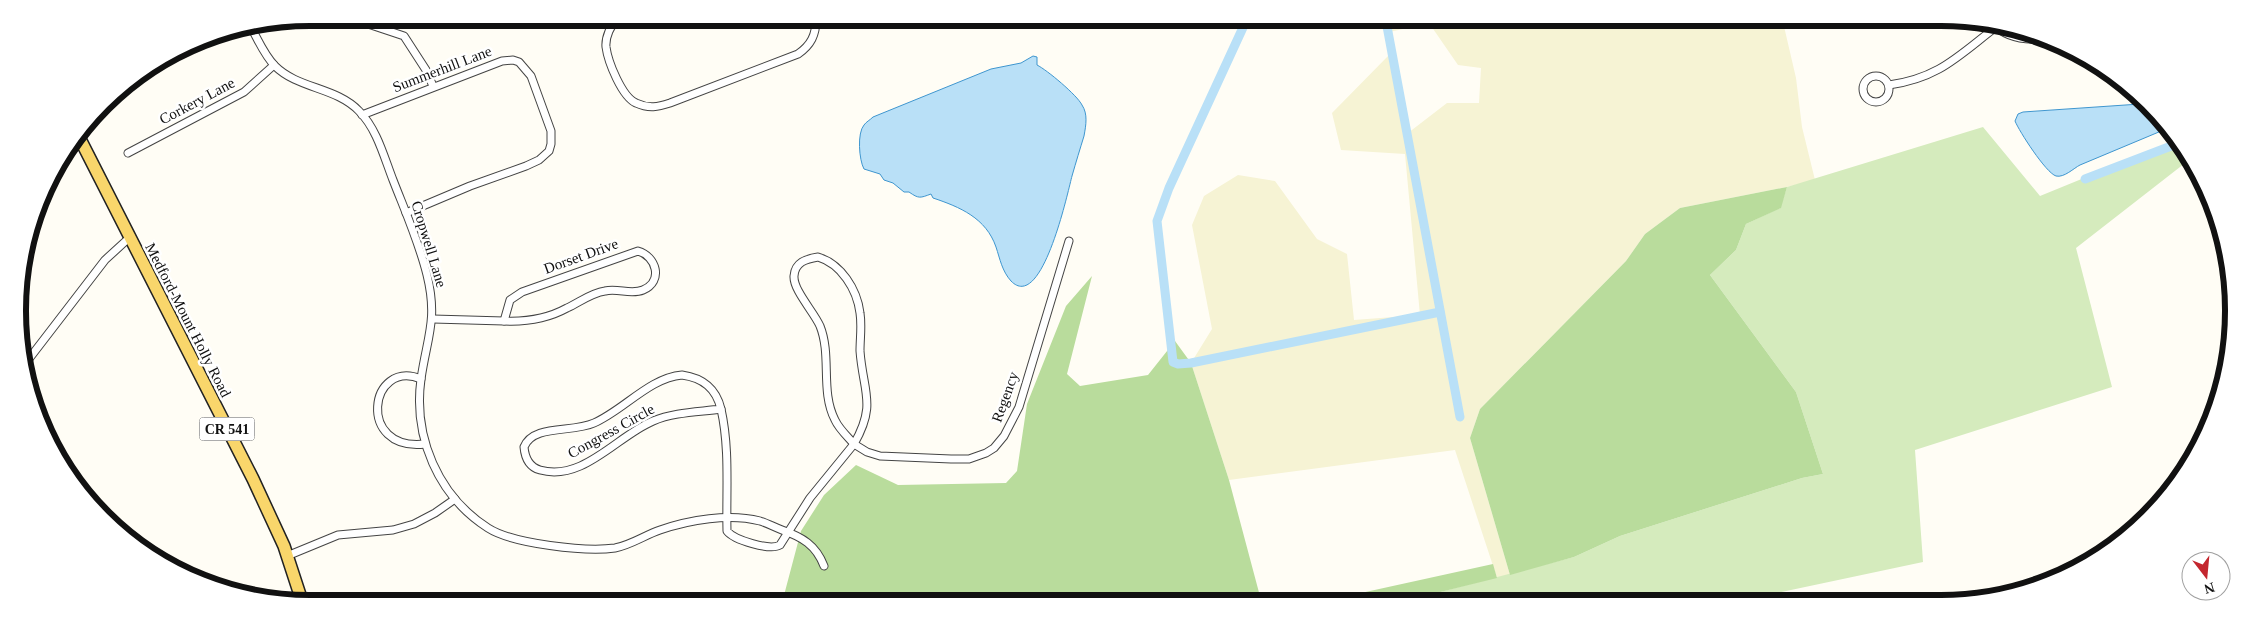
<svg xmlns="http://www.w3.org/2000/svg" width="2251" height="621" font-family="'Times New Roman',serif">
<rect width="100%" height="100%" fill="#fffdf5"/>
<polygon fill="#f6f3d4" points="1382,21 1783,22 1796,78 1802,127 1815,180 1787,187 1680,208 1645,234 1626,261 1480,409 1470,438 1510,575 1497,578 1455,450 1229,480 1191,363 1212,329 1192,225 1204,196 1238,175 1275,181 1317,239 1347,254 1354,320 1420,315 1405,154 1341,150 1332,113 1390,54 1408,133 1447,103 1479,103 1481,68 1458,65 1429,23 1385,33"/>
<polygon fill="#d5ebbd" points="1983,127 2040,196 2177,140 2184,147 2189,160 2076,248 2112,387 1915,450 1923,562 1739,601 1409,600 1574,557 1620,536 1802,478 1823,474 1796,392 1710,275 1736,250 1746,224 1780,208 1787,187"/>
<g fill="#b9dc9c">
<polygon points="1787,187 1781,208 1746,224 1736,250 1710,275 1796,392 1823,474 1802,478 1620,536 1574,557 1510,575 1470,438 1480,409 1626,261 1645,234 1680,208"/>
<polygon points="1092,276 1067,374 1080,386 1148,375 1175,341 1191,363 1229,480 1261,600 783,599 801,531 824,495 856,465 898,485 1006,483 1017,471 1027,404 1066,306"/>
<polygon points="1493,564 1497,578 1408,600 1329,600"/>
</g>
<g fill="#b9e0f7" stroke="#3f96cf">
<path d="M1033 56 1037 57V65C1047 70 1077 95 1082 105 1088 114 1086 125 1084 136 1080 149 1076 162 1072 176 1068 191 1042 313 1011 281 1002 271 1000 259 996 247 986 218 960 207 933 198L931 194C920 198 919 199 909 192H904L893 183 884 180 880 174 864 169C859 160 857 133 864 125 866 122 870 120 873 117L991 69 1021 63Z"/>
<path d="M2140 104 2166 129C2137 141 2109 153 2080 165 2074 168 2064 178 2056 176 2046 173 2019 131 2015 121L2018 114 2023 112Z"/>
</g>
<g fill="none" stroke-linecap="round" stroke-linejoin="round">
<g stroke="#b9e0f7" stroke-width="9">
<polyline points="1246,21 1169,188 1157,221 1173,362 1178,364 1191,363 1440,312"/>
<polyline points="1386,21 1460,417"/>
<polyline points="2085,179 2179,143"/>
</g>
<g stroke="#444" stroke-width="9">
<g id="street">
<polyline points="350,18 404,36 426,70 433,86"/>
<path d="M617 19C611 25 605 37 606 47 608 62 622 97 636 103 649 109 658 107 670 103L798 54C811 45 816 35 816 19"/>
<path d="M1992 23C2004 36 2020 40 2037 39"/>
<path d="M252 29C259 42 265 56 275 66 298 89 336 87 359 111 377 129 384 157 393 180 405 211 419 242 427 275 438 320 427 337 421 379 413 437 438 496 488 528 513 544 586 552 615 548 631 545 645 535 660 530 689 520 729 513 760 521 767 523 774 527 782 530 802 537 816 545 824 566"/>
<circle cx="1876" cy="89" r="13"/>
<path d="M1889 85C1939 78 1958 56 1996 27"/>
<polyline points="362,115 502,61 513,60 519,62 531,76 551,131 551,144 549,151 539,160 526,166 470,186 406,213"/>
<polyline points="128,153 244,92 274,65"/>
<path d="M638 251C656 256 664 281 643 290 631 295 618 288 605 291 591 293 580 302 567 308 547 319 526 322 504 321L510 300 522 292Z"/>
<path d="M818 257C841 264 857 289 860 313 862 326 860 338 860 351 863 392 877 404 854 444 848 437 839 429 835 420 820 391 832 356 820 326 814 312 793 290 794 276 795 262 806 259 818 257Z"/>
<polyline points="433,319 504,321"/>
<polyline points="25,364 105,260 129,238"/>
<path d="M682 375C703 378 716 388 721 409 699 412 674 412 653 421 617 436 583 482 540 470 529 467 525 458 524 447 533 424 572 433 594 423 624 410 649 378 682 375Z"/>
<path d="M421 379C369 358 356 452 425 444"/>
<path d="M721 409C730 449 726 491 727 531 734 540 770 551 780 545L810 498 854 444 867 452 880 456 951 459H969L986 453 994 448 1004 436 1019 407 1069 241"/>
<polyline points="287,556 338,535 393,530 414,524 435,513 455,499"/>
</g>
</g>
<g stroke="#222" stroke-width="14">
<polyline id="primary" points="80,139 253,479 284,546 301,598"/>
</g>
<use href="#street" stroke="#fff" stroke-width="7"/>
<use href="#primary" stroke="#f9d66b" stroke-width="11"/>
</g>
<g text-anchor="middle" dominant-baseline="central" stroke-width="5" stroke-linejoin="round" paint-order="stroke">
<rect fill="#fff" stroke="#585858" stroke-width="1" x="199.5" y="417.5" width="55" height="23" rx="4"/>
<g font-size="14" font-weight="bold" fill="#111">
<text x="227" y="429">CR 541</text>
</g>
<g font-size="15" fill="#111" stroke="#fff">
<text transform="translate(442 69) rotate(-21)">Summerhill Lane</text>
<text transform="translate(197 101) rotate(-28)">Corkery Lane</text>
<text transform="translate(429 244) rotate(73)">Cropwell Lane</text>
<text transform="translate(581 256) rotate(-20)">Dorset Drive</text>
<text transform="translate(188 320) rotate(63)">Medford-Mount Holly Road</text>
<text transform="translate(1005 397) rotate(-70)">Regency</text>
<text transform="translate(611 431) rotate(-29)">Congress Circle</text>
</g>
</g>
<path d="M0 0H2251V621H0ZM310 26H1941A284 284 0 0 1 2225 310V311A284 284 0 0 1 1941 595H310A284 284 0 0 1 26 311V310A284 284 0 0 1 310 26Z" fill="#fff" fill-rule="evenodd"/>
<path fill="none" stroke="#111" stroke-width="6" d="M310 26H1941A284 284 0 0 1 2225 310V311A284 284 0 0 1 1941 595H310A284 284 0 0 1 26 311V310A284 284 0 0 1 310 26Z"/>
<g transform="translate(2206 576) rotate(164)"><circle r="24" fill="#ffffff" stroke="#a0a0a0"/>
<path d="M0-4L9 19L0 12L-9 19Z" fill="#c4262e"/>
<text y="-8" font-size="14" font-weight="bold" text-anchor="middle" fill="#111111">N</text>
</g>
</svg>
